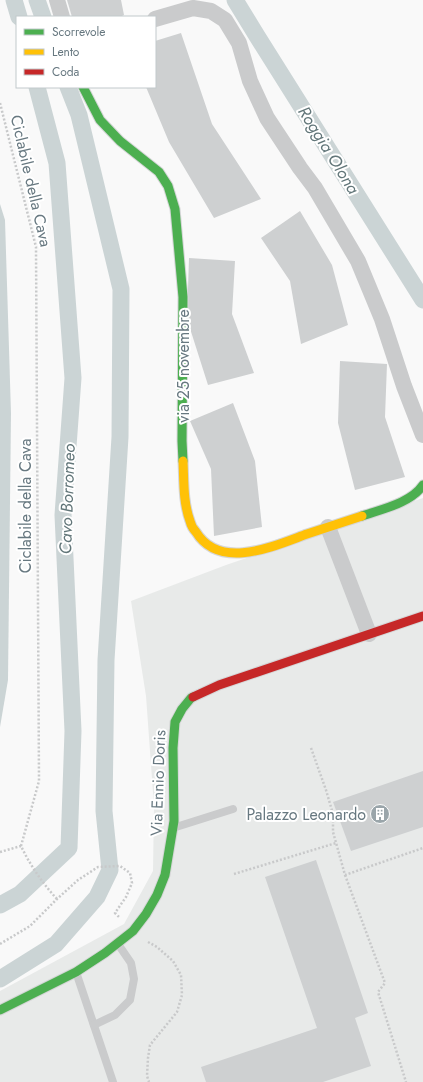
<svg xmlns="http://www.w3.org/2000/svg" width="423" height="1082" font-family="Jost,sans-serif">
<rect width="100%" height="100%" fill="#f9f9f9"/>
<polygon fill="#e8eae9" points="423,498 423,1082 0,1082 0,991 124,924 153,871 154,806 146,696 131,601 226,565"/>
<polygon fill="#cbd4d5" points="0,204 5,220 11,413 8,680 0,727"/>
<g fill="none" stroke-linecap="round" stroke-linejoin="round">
<g stroke="#cbd4d5" stroke-width="17">
<polyline points="14,0 19,17"/>
<polyline points="37,0 43,17"/>
<polyline points="235,0 257,36 423,300"/>
<polyline points="0,905 20,894 69,848 73,731 63,515 73,378 57,163 37,87"/>
<polyline points="0,979 56,944 97,897 110,870 104,811 106,660 120,437 121,289 79,115 68,87"/>
</g>
</g>
<g fill="#ced0d1">
<polygon points="67,0 121,0 124,15 120,17 72,17"/>
<polygon points="181,33 212,124 261,199 214,218 169,142 146,87 155,87 155,41"/>
<polygon points="300,211 332,265 348,325 301,344 290,281 261,238"/>
<polygon points="189,258 235,261 232,314 254,373 208,385 187,319"/>
<polygon points="340,361 387,364 385,417 405,477 355,490 338,423"/>
<polygon points="233,403 255,461 262,527 214,536 211,469 190,421"/>
<polygon points="423,771 423,827 351,851 333,802"/>
<polygon points="316,860 368,1013 355,1018 371,1066 323,1082 206,1082 201,1067 317,1028 265,877"/>
</g>
<g fill="none" stroke-linecap="round" stroke-linejoin="round">
<g stroke="#d5d6d7" stroke-width="11">
<g id="fast">
<polyline points="83,87 100,120 120,141 159,172 168,186 175,209 183,297 182,441 183,461"/>
<path d="M362 516C382 509 411 503 423 485"/>
<polyline points="0,1010 76,972 105,953 133,931 146,914 157,895 165,875 174,821 173,748 175,722 182,709 191,698 193,697"/>
</g>
</g>
<g stroke="#d5d6d7" stroke-width="11">
<path id="slow" d="M183 461C184 481 183 502 190 521 191 525 193 529 196 532 220 571 274 546 307 534 325 528 344 522 362 516"/>
</g>
<g stroke="#d5d6d7" stroke-width="11">
<polyline id="jam" points="193,697 219,685 423,616"/>
</g>
<g stroke="#c8c9ca" stroke-width="2.5" stroke-dasharray="2 2" stroke-linecap="butt">
<path d="M0 103 36 247 39 781 21 846C30 865 43 884 57 899"/>
<polyline points="311,748 326,790 333,814 333,832 345,875 423,848"/>
<polyline points="0,852 21,846"/>
<polyline points="234,874 336,843"/>
<polyline points="345,875 385,983 378,992 406,1082"/>
<polyline points="148,942 157,947 173,961 181,975 182,995 177,1012 150,1045 148,1058 147,1076 149,1082"/>
<polyline points="0,944 30,926 57,899 78,880 98,867 120,866 130,873 132,883 126,897 115,913 120,918"/>
</g>
<g stroke="#cacbcc" stroke-width="8">
<polyline points="176,827 233,809"/>
<polyline points="76,972 113,1082"/>
<polyline points="94,1025 115,1015 130,1000 134,979 131,963 118,944"/>
</g>
<g stroke="#cacbcc" stroke-width="16">
<polyline points="57,0 62,17"/>
<polyline points="155,19 193,8 211,11 225,20 239,43 250,81 267,118 300,168 315,188 358,261 382,319 404,386 423,435"/>
<polyline points="328,527 369,634"/>
</g>
<use href="#fast" stroke="#4caf50" stroke-width="9"/>
<use href="#slow" stroke="#ffc107" stroke-width="9"/>
<use href="#jam" stroke="#c62828" stroke-width="9"/>
</g>
<defs>
<g id="building-disc" transform="scale(1)"><circle r="9.5" fill="#9aa5aa" stroke="#fff"/><path d="M-4-6H4V6H1V3H-1V6H-4ZM-2.5-4.3h1.7v1.8h-1.7ZM.8-4.3h1.7v1.8H.8ZM-2.5-1h1.7V.8h-1.7ZM.8-1h1.7V.8H.8Z" fill="#fff"/></g>
</defs>
<g fill-rule="evenodd">
<use href="#building-disc" x="380" y="814"/>
</g>
<g text-anchor="middle" dominant-baseline="central" stroke-width="4" stroke-linejoin="round" paint-order="stroke">
<g font-size="16" fill="#677880" stroke="#fff">
<text transform="translate(31 181) rotate(77)">Ciclabile della Cava</text>
<text transform="translate(183 366) rotate(-90)">via 25 novembre</text>
<text transform="translate(25 506) rotate(-90)">Ciclabile della Cava</text>
<text transform="translate(158 783) rotate(-88)">Via Ennio Doris</text>
</g>
<g font-size="16" fill="#677880" stroke="#fff" text-anchor="end">
<text x="366" y="814">Palazzo Leonardo</text>
</g>
<g font-size="17" font-style="italic" fill="#627679" stroke="#fff">
<text transform="translate(329 150) rotate(58)">Roggia Olona</text>
<text transform="translate(67 499) rotate(-88)">Cavo Borromeo</text>
</g>
</g>
<rect x="16" y="16" width="140" height="72" fill="#ffffff" stroke="#c2c9cc"/>
<rect x="24" y="29" width="20" height="6" fill="#4caf50" stroke="#c2c9cc"/>
<text x="52" y="36" font-size="12" fill="#677880">Scorrevole</text>
<rect x="24" y="49" width="20" height="6" fill="#ffc107" stroke="#c2c9cc"/>
<text x="52" y="56" font-size="12" fill="#677880">Lento</text>
<rect x="24" y="69" width="20" height="6" fill="#c62828" stroke="#c2c9cc"/>
<text x="52" y="76" font-size="12" fill="#677880">Coda</text>
</svg>
